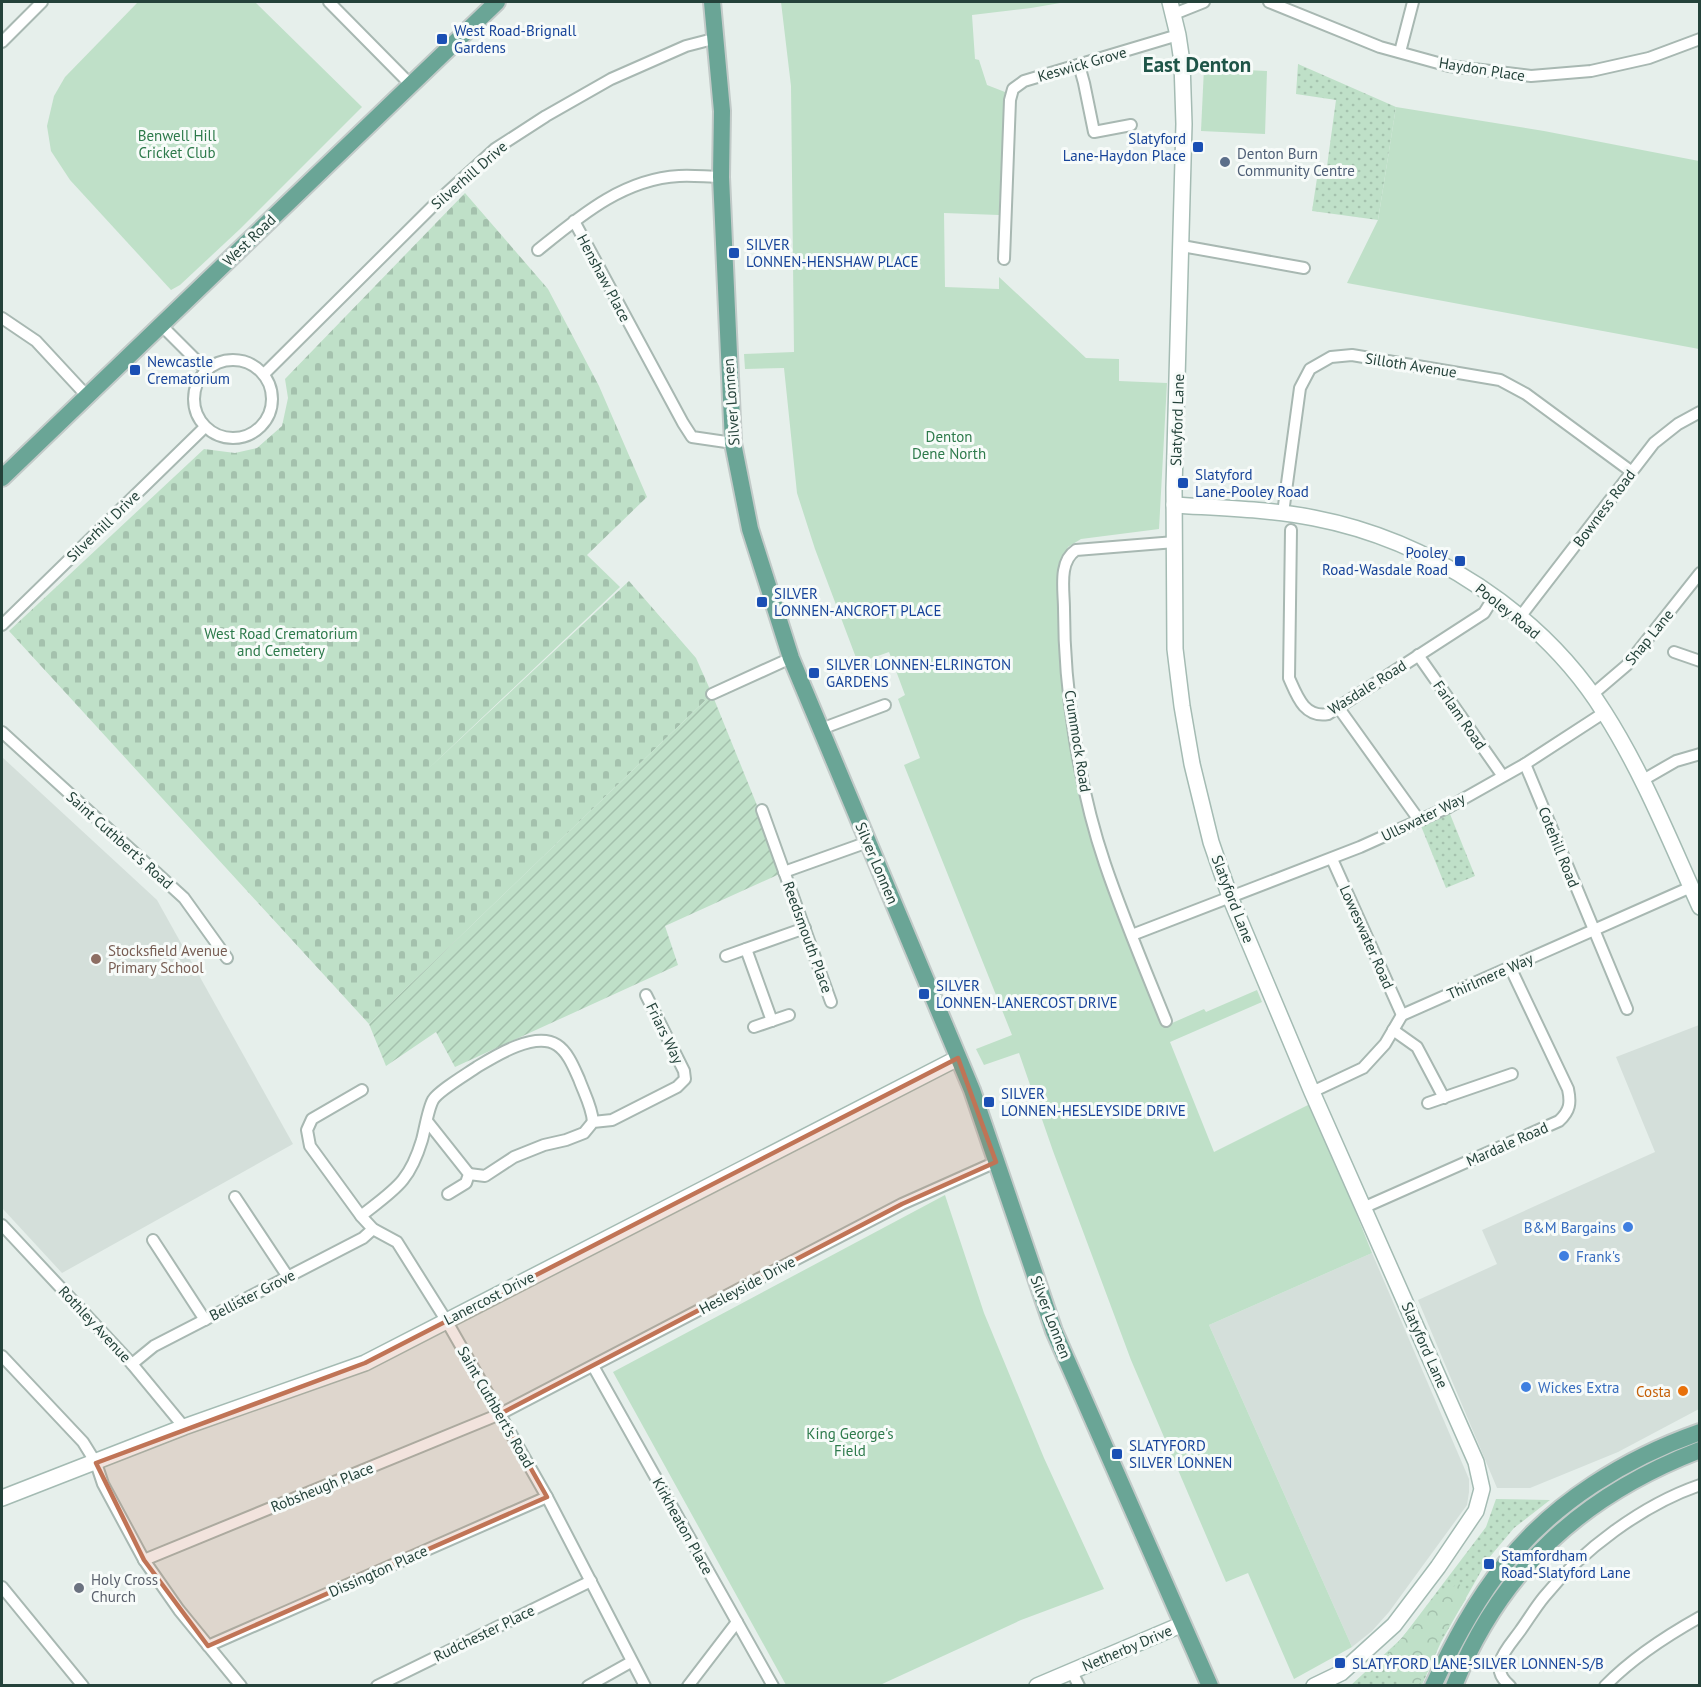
<svg xmlns="http://www.w3.org/2000/svg" width="1701" height="1687" font-family="'PT Sans',sans-serif">
<defs>
<pattern id="grass-dots" width="8" height="8" patternUnits="userSpaceOnUse" patternTransform="scale(1.5)"><rect width="8" height="8" fill="#bfe0c8"/><path d="M2 2h.1M6 6h.1" fill="none" stroke="#a4c1ad" stroke-width="1.8" stroke-linecap="round"/></pattern>
<pattern id="forest-crowns" width="20" height="18" patternUnits="userSpaceOnUse" patternTransform="scale(1.5)"><rect width="20" height="18" fill="#bfe0c8"/><path d="M2 6a3 3 0 1 1 6 0M12 15a3 3 0 1 1 6 0" fill="none" stroke="#a4c1ad"/></pattern>
<pattern id="cemetery-stones" width="16" height="16" patternUnits="userSpaceOnUse" patternTransform="scale(1.5)"><rect width="16" height="16" fill="#bfe0c8"/><path d="M2 7V4a2 2 0 0 1 4 0v3zM10 15v-3a2 2 0 0 1 4 0v3z" fill="#a4c1ad"/></pattern>
<pattern id="garden-furrows" width="10" height="10" patternUnits="userSpaceOnUse" patternTransform="scale(1.5)"><rect width="10" height="10" fill="#bfe0c8"/><path d="M-1 1l2-2M0 10L10 0M9 11l2-2" fill="none" stroke="#a4c1ad"/></pattern>
</defs>
<rect width="100%" height="100%" fill="#e6efeb"/>
<g fill="#d4dfda">
<polygon points="2,757 157,900 293,1144 62,1273 2,1208"/>
<polygon points="1699,1025 1699,1409 1618,1452 1530,1488 1497,1488 1418,1300 1497,1264 1482,1230 1655,1152 1616,1057"/>
<polygon points="1372,1253 1469,1479 1469,1492 1467,1505 1389,1612 1372,1631 1352,1647 1209,1325"/>
</g>
<g fill="url(#grass-dots)">
<polygon points="1298,64 1396,107 1378,220 1312,211 1319,165 1327,166 1336,100 1296,94"/>
<polygon points="1450,814 1475,876 1446,888 1421,826"/>
<polygon points="1496,1499 1550,1500 1514,1528 1488,1559 1441,1642 1422,1685 1350,1686 1402,1638 1486,1527"/>
</g>
<polygon fill="url(#forest-crowns)" points="1459,1583 1466,1599 1439,1640 1419,1685 1402,1685 1385,1658 1433,1600"/>
<polygon fill="url(#cemetery-stones)" points="465,193 548,289 599,386 647,497 587,555 620,587 426,771 629,581 696,658 712,694 369,1024 9,631 204,449 235,453 257,448 282,426 288,398 285,379"/>
<g fill="#bfe0c8">
<polygon points="138,2 255,2 362,107 240,229 180,285 171,290 70,180 51,151 47,126 54,96 65,77"/>
<polygon points="781,2 1066,2 1031,8 972,15 975,59 979,60 987,85 1005,92 999,215 944,213 945,287 999,289 999,277 1086,358 1119,359 1119,381 1167,383 1159,529 1081,539 1068,547 1060,566 1059,622 1100,865 1128,944 1163,1027 1204,1009 1206,1012 1257,990 1262,1002 1170,1042 1214,1152 1312,1103 1372,1253 1209,1325 1352,1647 1294,1679 1248,1573 1226,1582 1131,1360 1053,1151 1019,1053 984,1065 976,1049 1012,1035 904,765 920,758 898,699 905,695 889,652 858,663 815,549 797,493 784,368 745,369 744,354 794,352 791,86"/>
<polygon points="1204,68 1267,71 1265,134 1201,131"/>
<polygon points="1396,107 1544,131 1699,161 1699,349 1347,283 1378,220"/>
<polygon points="945,1195 984,1313 1044,1458 1104,1589 1021,1620 880,1685 786,1685 613,1372"/>
</g>
<polygon fill="url(#garden-furrows)" points="712,694 784,872 665,926 678,965 455,1067 436,1032 386,1066 369,1024"/>
<g fill="none" stroke-linecap="round" stroke-linejoin="round">
<g stroke="#a8b8b2" stroke-width="14">
<g id="street">
<polyline points="329,2 410,84"/>
<polyline points="1269,2 1380,47 1449,66 1531,76 1591,71 1649,58 1700,39"/>
<polyline points="1174,14 1204,2"/>
<polyline points="2,42 42,2"/>
<polyline points="1400,52 1413,2"/>
<polyline points="1079,65 1084,83 1094,132 1131,125"/>
<polyline points="574,221 683,423 692,437 733,443"/>
<polyline points="1182,246 1304,268"/>
<path d="M538 250C580 216 623 179 679 176 693 175 707 177 721 177"/>
<polyline points="1004,259 1010,100 1013,89 1024,81 1178,35"/>
<polyline points="2,318 36,341 87,396"/>
<polyline points="161,325 206,370"/>
<circle cx="233" cy="399" r="39"/>
<polyline points="264,374 439,200 495,149 546,116 611,79 686,46 717,38"/>
<polyline points="1283,513 1300,388 1310,369 1331,357 1352,355 1500,380 1526,394 1632,472"/>
<path d="M1291 530 1289 678C1297 696 1304 718 1328 714L1484 613 1494 597"/>
<polyline points="1520,617 1654,443 1678,424 1700,412"/>
<polyline points="2,625 205,427"/>
<polyline points="1674,652 1700,661"/>
<polyline points="1418,655 1502,775"/>
<polyline points="712,694 791,658"/>
<polyline points="1593,694 1627,665 1700,573"/>
<polyline points="1338,707 1419,820"/>
<polyline points="821,729 885,705"/>
<polyline points="2,732 184,898 227,958"/>
<polyline points="1525,764 1627,1009"/>
<polyline points="1643,780 1676,761 1700,754"/>
<polyline points="762,810 831,1002"/>
<polyline points="1332,859 1402,1015"/>
<polyline points="784,872 868,842"/>
<polyline points="1132,935 1360,847 1449,807 1525,764 1605,712"/>
<polyline points="746,949 772,1021"/>
<polyline points="726,956 805,928"/>
<path d="M1166 1021C1145 969 1123 917 1105 864 1079 788 1064 690 1064 609 1064 590 1058 562 1076 550L1175 542"/>
<polyline points="754,1027 789,1015"/>
<polyline points="1393,1030 1417,1047 1444,1098"/>
<polyline points="362,1090 312,1119 307,1130 310,1146 361,1216 373,1229 397,1242 446,1320 547,1497 645,1686"/>
<polyline points="1312,1092 1363,1068 1385,1044 1402,1015 1691,887"/>
<polyline points="1428,1103 1512,1074"/>
<polyline points="427,1121 469,1174 466,1183 448,1194"/>
<polyline points="469,1174 485,1176 514,1157 544,1145 566,1140 584,1133 593,1122 612,1120 677,1087 685,1079 684,1071 646,995"/>
<polyline points="235,1197 288,1277"/>
<path d="M1365 1207 1559 1121C1570 1111 1571 1103 1568 1089L1510 967"/>
<path d="M361 1216C395 1189 409 1183 422 1140 425 1129 428 1109 433 1100 438 1091 467 1074 477 1067 495 1056 535 1031 557 1045 568 1052 574 1068 579 1079 584 1093 592 1107 593 1122"/>
<polyline points="2,1225 132,1364 184,1427"/>
<polyline points="153,1240 205,1320"/>
<polyline points="2,1356 83,1442 96,1463 103,1484 144,1560 179,1610 241,1686"/>
<polyline points="132,1364 154,1346 363,1238 373,1229"/>
<polyline points="593,1366 773,1686"/>
<polyline points="144,1560 500,1414 902,1204 996,1162"/>
<polyline points="2,1587 83,1686"/>
<polyline points="208,1646 547,1497"/>
<polyline points="1072,1672 1079,1686"/>
<polyline points="377,1686 591,1581"/>
<polyline points="588,1686 631,1662"/>
<polyline points="688,1686 737,1622"/>
<path d="M1510 1686C1487 1667 1507 1649 1520 1631 1528 1620 1535 1608 1544 1597 1582 1550 1642 1505 1700 1485"/>
<path d="M1605 1686C1632 1658 1666 1636 1700 1617"/>
</g>
</g>
<g stroke="#a4bbb3" stroke-width="18">
<g id="secondary">
<polyline points="1170,2 1178,35 1182,62 1184,124 1174,488 1175,649 1182,706 1192,764 1211,842 1230,897 1312,1092 1476,1462 1482,1489 1476,1511 1438,1567 1394,1625 1341,1673 1314,1686"/>
<path d="M1174 505C1221 508 1268 509 1314 518 1428 540 1542 613 1604 712 1643 773 1670 841 1700 907"/>
<polyline points="2,1498 184,1427 365,1363 958,1058"/>
<polyline points="1037,1686 1183,1624"/>
</g>
</g>
<g stroke="#c2cac8" stroke-width="20">
<g id="primary">
<polyline points="712,2 722,111 721,177 733,443 750,529 791,658 972,1090 1054,1331 1210,1686"/>
<polyline points="2,478 497,2"/>
<path d="M1433 1686C1453 1643 1475 1601 1505 1564 1554 1502 1626 1458 1700 1432"/>
<path d="M1454 1686C1501 1569 1583 1495 1700 1450"/>
</g>
</g>
<use href="#street" stroke="#fff" stroke-width="10"/>
<use href="#secondary" stroke="#fff" stroke-width="15"/>
<use href="#primary" stroke="#6aa596" stroke-width="16"/>
</g>
<path fill="#c07456" fill-opacity="0.2" stroke="#c07456" stroke-width="4.5" stroke-linejoin="round" d="M958 1058 996 1162 902 1204 500 1414 547 1497 208 1646 144 1560 96 1463 365 1363Z"/>
<g fill="#1a4fb4" stroke="#f7fbf9" stroke-width="2">
<rect x="436" y="33" width="12" height="12" rx="3"/>
<rect x="1192" y="141" width="12" height="12" rx="3"/>
<rect x="728" y="247" width="12" height="12" rx="3"/>
<rect x="129" y="364" width="12" height="12" rx="3"/>
<rect x="1177" y="477" width="12" height="12" rx="3"/>
<rect x="1454" y="555" width="12" height="12" rx="3"/>
<rect x="756" y="596" width="12" height="12" rx="3"/>
<rect x="808" y="667" width="12" height="12" rx="3"/>
<rect x="918" y="988" width="12" height="12" rx="3"/>
<rect x="983" y="1096" width="12" height="12" rx="3"/>
<rect x="1111" y="1448" width="12" height="12" rx="3"/>
<rect x="1483" y="1558" width="12" height="12" rx="3"/>
<rect x="1334" y="1657" width="12" height="12" rx="3"/>
</g>
<circle fill="#5c6f8a" stroke="#f7fbf9" stroke-width="2" cx="1225" cy="162" r="6"/>
<circle fill="#8d6e63" stroke="#f7fbf9" stroke-width="2" cx="96" cy="959" r="6"/>
<g fill="#3f7fe0" stroke="#f7fbf9" stroke-width="2">
<circle cx="1628" cy="1227" r="6"/>
<circle cx="1564" cy="1256" r="6"/>
<circle cx="1526" cy="1387" r="6"/>
</g>
<circle fill="#e8710a" stroke="#f7fbf9" stroke-width="2" cx="1683" cy="1391" r="6"/>
<circle fill="#6b7280" stroke="#f7fbf9" stroke-width="2" cx="79" cy="1588" r="6"/>
<g text-anchor="middle" dominant-baseline="central" stroke-width="6" stroke-linejoin="round" paint-order="stroke">
<g font-size="15" fill="#164399" stroke="#f7fbf9" text-anchor="start">
<text x="454" y="30">West Road-Brignall<tspan x="454" dy="17">Gardens</tspan></text>
<text x="1186" y="138" text-anchor="end">Slatyford<tspan x="1186" dy="17">Lane-Haydon Place</tspan></text>
<text x="746" y="244">SILVER<tspan x="746" dy="17">LONNEN-HENSHAW PLACE</tspan></text>
<text x="147" y="361">Newcastle<tspan x="147" dy="17">Crematorium</tspan></text>
<text x="1195" y="474">Slatyford<tspan x="1195" dy="17">Lane-Pooley Road</tspan></text>
<text x="1448" y="552" text-anchor="end">Pooley<tspan x="1448" dy="17">Road-Wasdale Road</tspan></text>
<text x="774" y="593">SILVER<tspan x="774" dy="17">LONNEN-ANCROFT PLACE</tspan></text>
<text x="826" y="664">SILVER LONNEN-ELRINGTON<tspan x="826" dy="17">GARDENS</tspan></text>
<text x="936" y="985">SILVER<tspan x="936" dy="17">LONNEN-LANERCOST DRIVE</tspan></text>
<text x="1001" y="1093">SILVER<tspan x="1001" dy="17">LONNEN-HESLEYSIDE DRIVE</tspan></text>
<text x="1129" y="1445">SLATYFORD<tspan x="1129" dy="17">SILVER LONNEN</tspan></text>
<text x="1501" y="1555">Stamfordham<tspan x="1501" dy="17">Road-Slatyford Lane</tspan></text>
<text x="1352" y="1663">SLATYFORD LANE-SILVER LONNEN-S/B</text>
</g>
<g font-size="15" fill="#24423a" stroke="#f7fbf9">
<text transform="translate(1082 64) rotate(-16)">Keswick Grove</text>
<text transform="translate(1482 69) rotate(9)">Haydon Place</text>
<text transform="translate(469 175) rotate(-41)">Silverhill Drive</text>
<text transform="translate(249 240) rotate(-44)">West Road</text>
<text transform="translate(604 278) rotate(62)">Henshaw Place</text>
<text transform="translate(1411 365) rotate(9)">Silloth Avenue</text>
<text transform="translate(731 402) rotate(-94)">Silver Lonnen</text>
<text transform="translate(1177 420) rotate(-88)">Slatyford Lane</text>
<text transform="translate(1604 508) rotate(-53)">Bowness Road</text>
<text transform="translate(103 526) rotate(-44)">Silverhill Drive</text>
<text transform="translate(1508 611) rotate(39)">Pooley Road</text>
<text transform="translate(1649 637) rotate(-51)">Shap Lane</text>
<text transform="translate(1367 687) rotate(-32)">Wasdale Road</text>
<text transform="translate(1460 715) rotate(55)">Farlam Road</text>
<text transform="translate(1078 741) rotate(81)">Crummock Road</text>
<text transform="translate(1423 817) rotate(-26)">Ullswater Way</text>
<text transform="translate(120 840) rotate(42)">Saint Cuthbert's Road</text>
<text transform="translate(1559 847) rotate(68)">Cotehill Road</text>
<text transform="translate(877 863) rotate(67)">Silver Lonnen</text>
<text transform="translate(1233 899) rotate(69)">Slatyford Lane</text>
<text transform="translate(808 937) rotate(70)">Reedsmouth Place</text>
<text transform="translate(1367 937) rotate(66)">Loweswater Road</text>
<text transform="translate(1490 976) rotate(-24)">Thirlmere Way</text>
<text transform="translate(665 1033) rotate(64)">Friars Way</text>
<text transform="translate(1507 1144) rotate(-24)">Mardale Road</text>
<text transform="translate(747 1285) rotate(-28)">Hesleyside Drive</text>
<text transform="translate(252 1295) rotate(-27)">Bellister Grove</text>
<text transform="translate(489 1298) rotate(-27)">Lanercost Drive</text>
<text transform="translate(1051 1317) rotate(69)">Silver Lonnen</text>
<text transform="translate(95 1324) rotate(47)">Rothley Avenue</text>
<text transform="translate(1425 1345) rotate(66)">Slatyford Lane</text>
<text transform="translate(496 1407) rotate(60)">Saint Cuthbert's Road</text>
<text transform="translate(322 1487) rotate(-22)">Robsheugh Place</text>
<text transform="translate(683 1526) rotate(61)">Kirkheaton Place</text>
<text transform="translate(378 1571) rotate(-24)">Dissington Place</text>
<text transform="translate(484 1633) rotate(-26)">Rudchester Place</text>
<text transform="translate(1127 1648) rotate(-23)">Netherby Drive</text>
</g>
<g font-size="15" fill="#2d7a4b" stroke="#f7fbf9">
<text x="177" y="135">Benwell Hill<tspan x="177" dy="17">Cricket Club</tspan></text>
<text x="949" y="436">Denton<tspan x="949" dy="17">Dene North</tspan></text>
<text x="281" y="633">West Road Crematorium<tspan x="281" dy="17">and Cemetery</tspan></text>
<text x="850" y="1433">King George's<tspan x="850" dy="17">Field</tspan></text>
</g>
<g font-size="15" fill="#4e5e75" stroke="#f7fbf9" text-anchor="start">
<text x="1237" y="153">Denton Burn<tspan x="1237" dy="17">Community Centre</tspan></text>
</g>
<g font-size="15" fill="#785e54" stroke="#f7fbf9" text-anchor="start">
<text x="108" y="950">Stocksfield Avenue<tspan x="108" dy="17">Primary School</tspan></text>
</g>
<g font-size="15" fill="#366cbe" stroke="#f7fbf9" text-anchor="start">
<text x="1616" y="1227" text-anchor="end">B&amp;M Bargains</text>
<text x="1576" y="1256">Frank's</text>
<text x="1538" y="1387">Wickes Extra</text>
</g>
<g font-size="15" fill="#c56008" stroke="#f7fbf9" text-anchor="end">
<text x="1671" y="1391">Costa</text>
</g>
<g font-size="15" fill="#5b616d" stroke="#f7fbf9" text-anchor="start">
<text x="91" y="1579">Holy Cross<tspan x="91" dy="17">Church</tspan></text>
</g>
<g font-size="21" font-weight="bold" fill="#1f5548" stroke="#f7fbf9">
<text x="1197" y="64">East Denton</text>
</g>
</g>
<rect width="1701" height="1687" fill="none" stroke="#24423a" stroke-width="6"/>
</svg>
